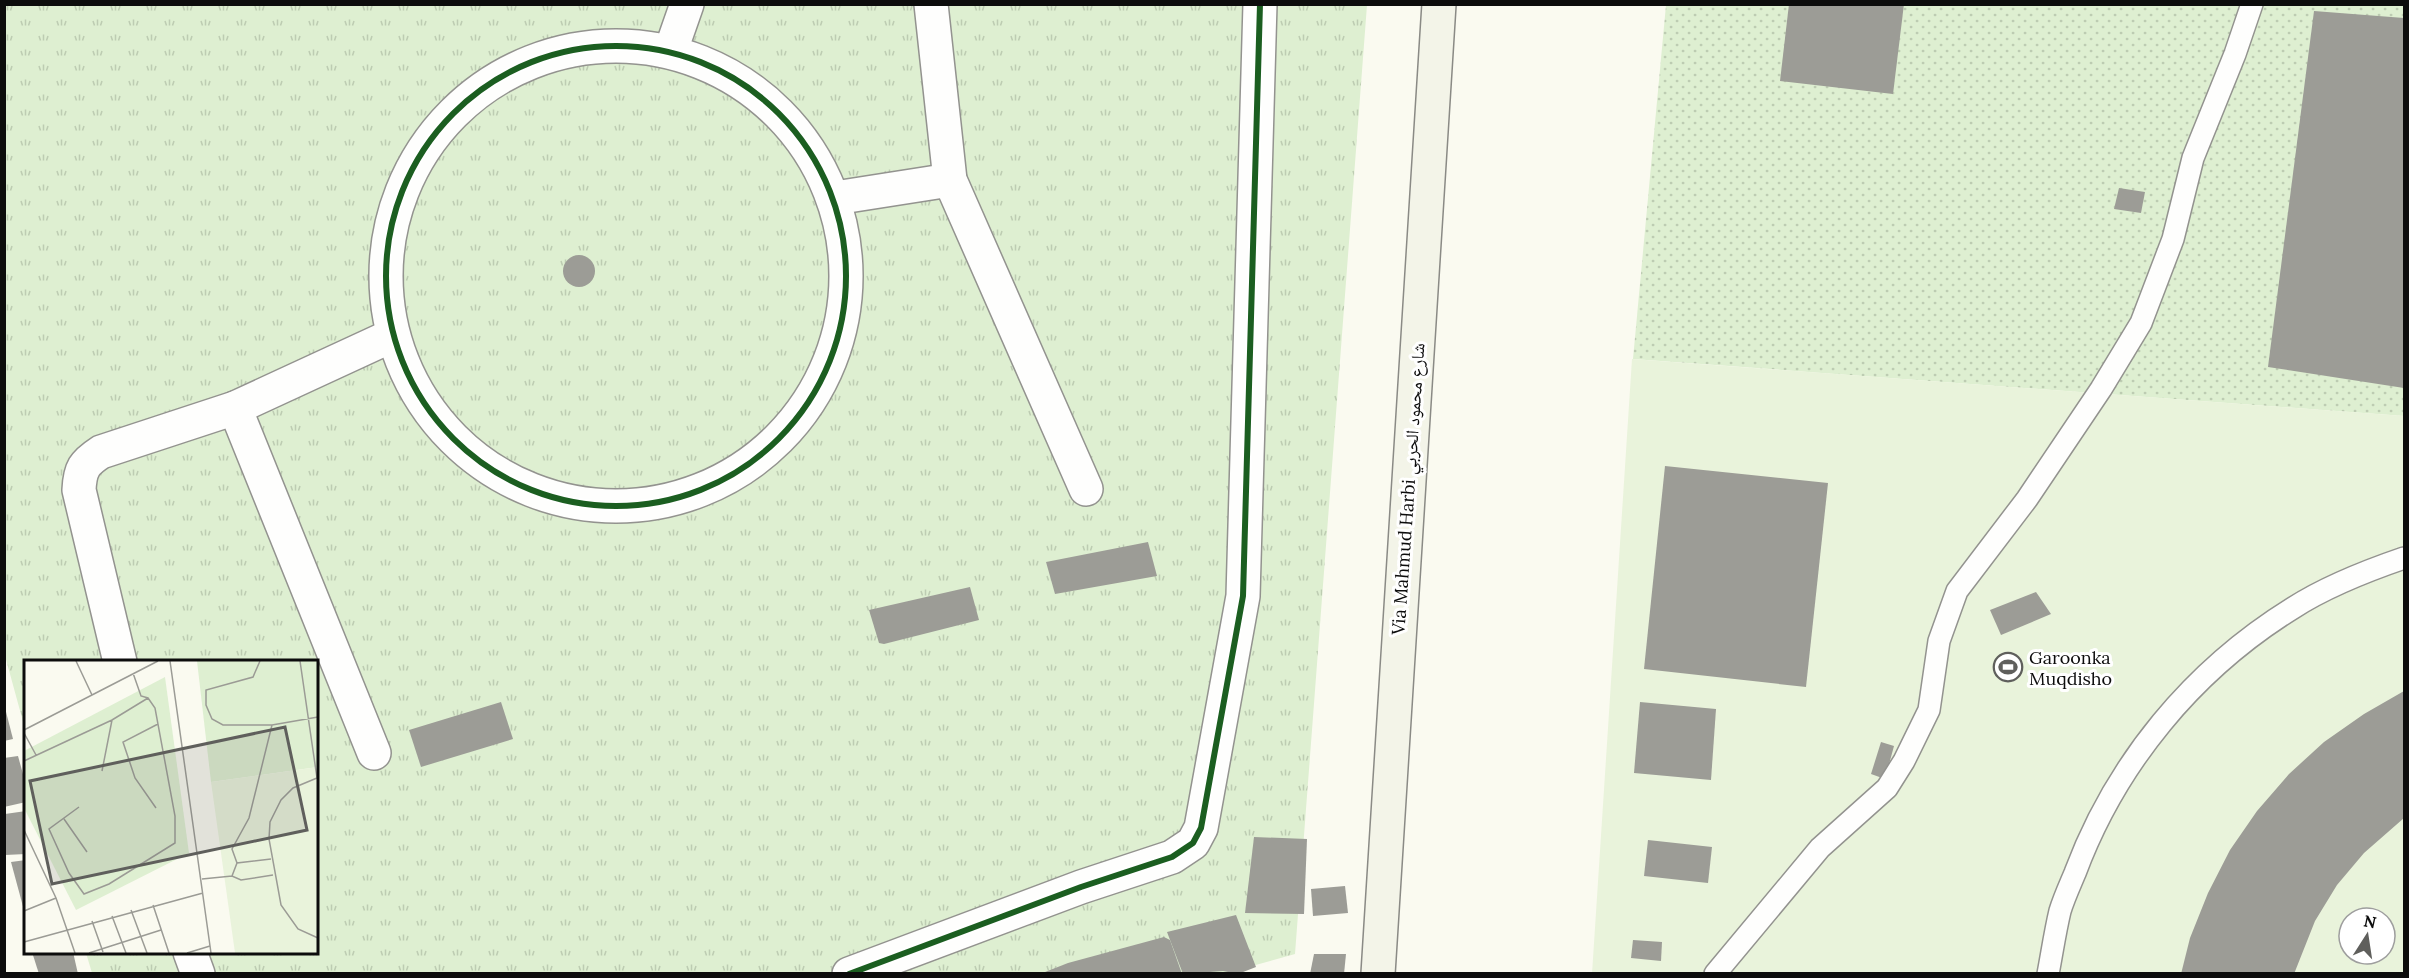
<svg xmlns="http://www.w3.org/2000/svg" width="2409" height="978" font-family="Lora,'Noto Naskh Arabic',serif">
<defs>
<pattern id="grass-dots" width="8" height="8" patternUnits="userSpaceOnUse" patternTransform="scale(1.5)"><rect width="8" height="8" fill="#deefd1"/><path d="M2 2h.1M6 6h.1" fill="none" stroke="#bdccb2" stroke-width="1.8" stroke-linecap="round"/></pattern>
<pattern id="park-tufts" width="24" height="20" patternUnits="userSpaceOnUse" patternTransform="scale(1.5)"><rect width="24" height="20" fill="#deefd1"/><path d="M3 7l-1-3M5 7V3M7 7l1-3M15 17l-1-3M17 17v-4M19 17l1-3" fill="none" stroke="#bdccb2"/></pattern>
</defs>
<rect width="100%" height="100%" fill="#fafaf0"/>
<polygon fill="url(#grass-dots)" points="1666,5 2404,5 2404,416 1633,359"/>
<polygon fill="url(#park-tufts)" points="4,5 1367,5 1295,954 1223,974 92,973 86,953 316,952 316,662 26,662 25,729 4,652"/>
<path fill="#e9f3db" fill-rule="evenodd" d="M1632 359 2404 416V973L1592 974ZM2349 918H2385V954H2349Z"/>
<g fill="#9c9c96">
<polygon points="1789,4 1904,4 1893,94 1780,81"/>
<polygon points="2314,11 2404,18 2404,388 2268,367"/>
<polygon points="2119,188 2145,192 2141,213 2114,209"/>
<circle cx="579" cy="271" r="16"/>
<polygon points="1665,466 1828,483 1806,687 1644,669"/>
<polygon points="1148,542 1157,576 1055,594 1046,562"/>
<polygon points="970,587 979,620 884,644 879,643 869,610"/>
<polygon points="2036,592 2051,614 2001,635 1990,610"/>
<polygon points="2404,691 2404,818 2364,853 2337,885 2315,921 2294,974 2181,974 2190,938 2208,893 2230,850 2257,811 2289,774 2324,742 2364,714"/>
<polygon points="501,702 513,739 421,767 409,730"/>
<polygon points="1640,702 1716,709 1711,780 1634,773"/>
<polygon points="4,704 13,739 4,741"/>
<polygon points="1881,742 1894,746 1885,779 1871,774"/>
<polygon points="18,756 26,785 26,802 4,807 4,758"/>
<polygon points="26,811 26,854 5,855 5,814"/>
<polygon points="1254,837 1307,839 1304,914 1245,913"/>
<polygon points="1648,840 1712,847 1708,883 1644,876"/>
<polygon points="26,860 26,914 25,914 11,862"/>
<polygon points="1345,886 1348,913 1313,916 1311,889"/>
<polygon points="1236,915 1256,967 1238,974 1223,971 1183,974 1167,932"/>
<polygon points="1164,937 1170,940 1182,974 1040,974 1068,963"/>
<polygon points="1633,940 1662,942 1661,961 1631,958"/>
<polygon points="32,952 73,952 78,974 39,974"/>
<polygon points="1314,954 1346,954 1344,974 1310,974"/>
</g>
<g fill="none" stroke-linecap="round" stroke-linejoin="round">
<g stroke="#93938f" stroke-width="24">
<g id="lane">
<polyline points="1715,974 1820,848 1887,788 1904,761 1929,710 1939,641 1957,591 2027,499 2101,389 2141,323 2173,239 2193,158 2235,54 2252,4"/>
<path d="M2048 974C2052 953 2055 932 2060 911 2064 898 2070 885 2075 873 2116 763 2193 670 2293 608 2327 586 2366 571 2404 558"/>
</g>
</g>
<g stroke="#93938f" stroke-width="36">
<g id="street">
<polyline points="931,4 950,180 1086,489"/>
<circle cx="616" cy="276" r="230"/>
<polyline points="671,50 687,4"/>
<polyline points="835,198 950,180"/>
<polyline points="235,408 374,753"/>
<path d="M120 662 79 490C80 469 84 463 101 452L235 408 391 336"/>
<polyline points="190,952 198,974"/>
<polyline points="849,974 1081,887 1172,857 1193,843 1201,828 1243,596 1260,4"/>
</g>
</g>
<g stroke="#8a8a85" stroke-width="36">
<polyline id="secondary" points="1378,974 1439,4"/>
</g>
<use href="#lane" stroke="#fefefd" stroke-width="21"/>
<use href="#street" stroke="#fefefd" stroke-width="33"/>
<use href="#secondary" stroke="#f3f4e8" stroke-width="33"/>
<g stroke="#fff" stroke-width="10">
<g id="cycleway">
<circle cx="616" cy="276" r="230"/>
<polyline points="849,974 1081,887 1172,857 1193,843 1201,828 1243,596 1260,4"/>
</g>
</g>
<use href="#cycleway" stroke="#1b5e20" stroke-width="6"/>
</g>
<defs>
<g id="stadium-ring" transform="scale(1.5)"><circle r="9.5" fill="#fff" stroke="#5f5f5c" stroke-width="1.5"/><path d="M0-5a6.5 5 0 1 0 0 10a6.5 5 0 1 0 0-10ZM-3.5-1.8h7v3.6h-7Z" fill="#5f5f5c"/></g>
</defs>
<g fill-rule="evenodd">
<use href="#stadium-ring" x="2008" y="667"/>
</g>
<g text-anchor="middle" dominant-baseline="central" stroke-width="6" stroke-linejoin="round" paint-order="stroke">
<g font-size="18" fill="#0c0c0c" stroke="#fff">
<text transform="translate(1408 489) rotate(-86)">Via Mahmud Harbi شارع محمود الحربي</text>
</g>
<g font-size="18" fill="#0c0c0c" stroke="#fff" text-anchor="start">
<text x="2029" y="657">Garoonka<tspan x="2029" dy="21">Muqdisho</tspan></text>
</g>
</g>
<g transform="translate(24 660)">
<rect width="294" height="294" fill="#fafaf0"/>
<path d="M173 1H294V107L187 122Z" fill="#deefd1"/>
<path d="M141 17 165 193 52 250 0 148V91Z" fill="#deefd1"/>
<path d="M294 107V293H211L187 122Z" fill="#e9f3db"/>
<path fill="none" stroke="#9b9b95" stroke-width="1.5" d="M52 1 68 35M146 1 187 293M236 1 229 17 182 30V45L188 59 199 65H248L294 57M276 1 293 118 269 128 257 140 246 162 245 179 257 245 274 269 294 278M0 70 134 1M0 73 12 95M0 101 88 60 124 38M78 111 88 60M55 147 25 169 45 213 60 234 85 224 151 183V156L131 48 124 38 117 36 109 13M132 148 111 118 99 82 134 64M40 159 63 192M0 170 32 238 51 293M213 203 208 189 225 158 248 65M208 216 213 203 247 199M178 219 208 216 217 220 249 215M129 245 145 293M107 250 123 293M0 251 32 238M88 256 102 293M68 261 79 292M0 282 179 233M65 293 137 270M163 293 186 286"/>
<path fill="#5f5f5c" fill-opacity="0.15" stroke="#5f5f5c" stroke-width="3" d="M261 67 283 170 28 224 6 121Z"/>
<rect width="294" height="294" fill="none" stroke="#0c0c0c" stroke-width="3"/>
</g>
<rect width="2409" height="978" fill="none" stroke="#0c0c0c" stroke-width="12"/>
<g transform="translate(2367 936) rotate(12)"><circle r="28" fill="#ffffff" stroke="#9e9e9e" stroke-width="1.5"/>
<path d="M0-4.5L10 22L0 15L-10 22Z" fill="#5f5f5c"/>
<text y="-9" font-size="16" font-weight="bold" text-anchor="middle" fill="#0c0c0c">N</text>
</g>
</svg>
